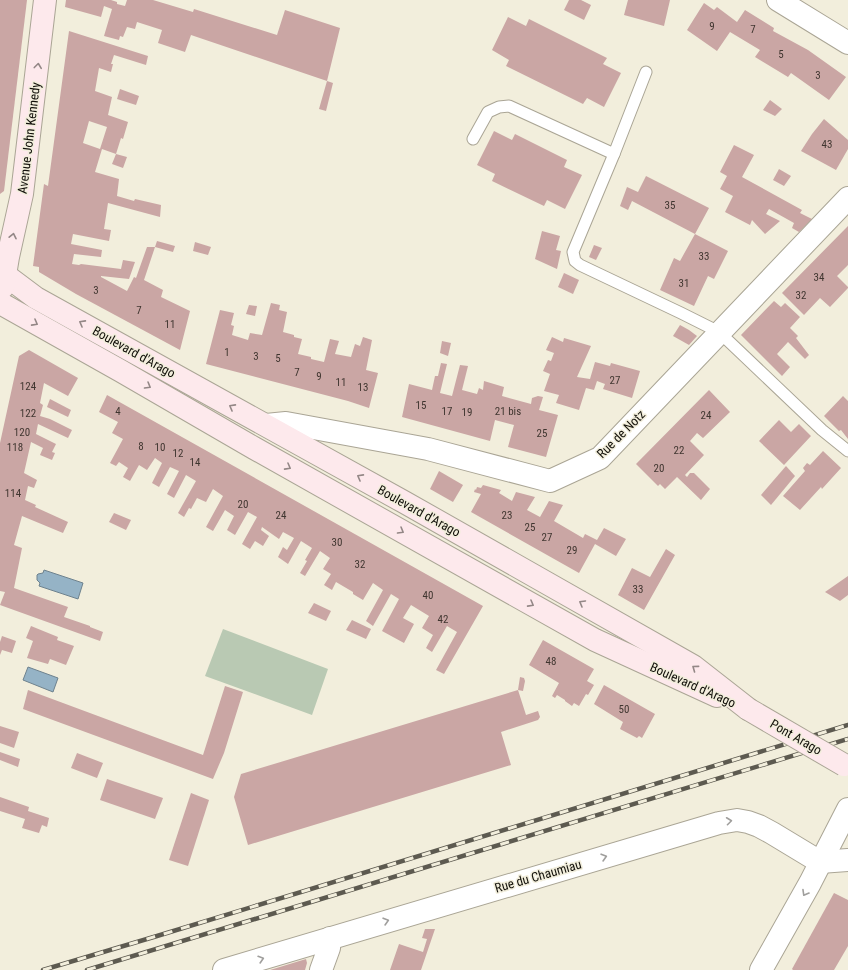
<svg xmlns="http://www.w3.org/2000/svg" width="848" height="970" font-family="'Roboto Condensed',sans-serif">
<rect width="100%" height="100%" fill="#f2eedc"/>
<polygon fill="#b9c9b3" points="223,629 328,669 312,715 205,676"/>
<g fill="#95b3c6" stroke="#6e828e">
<polygon points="44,570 83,583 78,599 39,586 40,583 37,580 37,575 38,574 43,573"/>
<polygon points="28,667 58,678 53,692 23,680"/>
</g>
<g fill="#caa6a4" fill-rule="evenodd">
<polygon points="0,0 27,0 4,191 0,194"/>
<polygon points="66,0 111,0 117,2 117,4 125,6 127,0 153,0 193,12 194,9 277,35 285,10 340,28 327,81 333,83 326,111 319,109 327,81 191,35 185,52 158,43 162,30 137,22 135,29 127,27 123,37 120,36 119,40 104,36 112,9 104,6 101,17 65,7"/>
<polygon points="569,0 581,0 591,5 584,20 564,10"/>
<polygon points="628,0 670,0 664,26 624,15"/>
<polygon points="704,3 714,10 717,7 737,22 745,10 774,28 773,31 808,50 846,77 829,100 791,73 788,77 755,57 760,50 730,32 717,51 687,30"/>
<polygon points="508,17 526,26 529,19 607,58 603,64 621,73 604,107 587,98 583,104 506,66 509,60 492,50"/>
<path d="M69 31 148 56 146 65 114 55 111 64H113L111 72 99 68 95 91 112 97 108 115 128 122 123 139 121 138 116 154 127 157 123 168 112 164 116 154 102 149 95 172 119 179 117 196 134 201 135 199 161 205 160 217 108 203 104 229 111 230 109 241 73 234 71 244 102 250 101 257 74 254 72 264 79 265 81 264 121 269 123 260 135 262 129 279 101 276V277L127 291 134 277 136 278 147 247H155L144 280 163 290 161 297 190 311 180 350 76 294 39 272V267L33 266 44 184 48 186ZM89 121 107 127 100 149 83 143Z"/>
<polygon points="120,89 139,96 136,105 117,99"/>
<polygon points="770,100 782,109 775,116 763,110"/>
<polygon points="824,119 848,140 848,149 836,170 801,151 812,134"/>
<polygon points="494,131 512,140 515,134 567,160 564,167 582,175 565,209 547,200 544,206 492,181 495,174 477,165"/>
<polygon points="734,145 754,155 742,177 802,210 800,213 812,219 799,232 792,228 794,223 769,209 766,214 780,221 765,234 752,220 750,225 725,212 733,196 720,189 727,176 720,172"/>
<polygon points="779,169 791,176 784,186 773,180"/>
<polygon points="646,176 709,208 695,234 728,251 714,279 708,276 694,306 660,290 674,258 680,261 695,234 632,201 628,210 620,206 627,187 638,192"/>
<polygon points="848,226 848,265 837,276 848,287 848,288 830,307 820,298 804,315 782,293"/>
<polygon points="542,231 560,236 556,250 561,251 557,269 535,259"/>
<polygon points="157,241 175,246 173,252 155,247"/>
<polygon points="195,242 211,247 208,255 193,251"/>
<polygon points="594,245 602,248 596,260 589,257"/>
<polygon points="564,273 579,280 573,294 558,287"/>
<polygon points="774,301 781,307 785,303 800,317 790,328 798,336 796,338 809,355 805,359 788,342 777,354 790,367 782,376 741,335"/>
<polygon points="271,303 280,305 279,310 287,312 283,332 294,335 294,337 302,339 298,354 311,357 311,359 324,362 330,339 339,341 335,354 351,357 355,344 360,346 363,337 372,340 366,370 378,373 369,408 348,401 206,364 220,310 234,313 231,325 234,326 232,335 248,340 250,333 262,335"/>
<polygon points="249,305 257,306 255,316 246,314"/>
<polygon points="680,325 689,330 697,336 689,345 673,336"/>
<polygon points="552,337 563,342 564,338 591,346 577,377 590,379 595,362 610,366 611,363 640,371 632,398 603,389 605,384 597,381 594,390 586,388 579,410 556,403 559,395 544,391 550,374 543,371 548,360 551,361 554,353 546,350"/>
<polygon points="442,341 451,343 448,356 440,353"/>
<polygon points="29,350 78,378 68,396 44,383 40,403 43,405 40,416 50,419 72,430 68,438 38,424 36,434 56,444 52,452 55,453 52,460 40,455 43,448 31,442 24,473 37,480 34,488 28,486 25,500 36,505 35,507 68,522 63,533 22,516 14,545 22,548 14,588 68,607 64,617 90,626 90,627 103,632 100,641 0,605 5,592 0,591 0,443 19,356"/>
<polygon points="441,363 447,364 440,393 452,396 460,365 468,366 462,390 477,394 479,388 483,390 484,381 504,387 502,396 531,404 532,398 538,396 543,397 539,410 558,415 546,457 508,447 514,425 495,420 490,441 402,417 409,384 432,390 435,376 438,376"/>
<polygon points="709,390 730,412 703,438 697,433 690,441 704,455 685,475 687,477 690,473 694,473 710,489 701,500 677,477 665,489 660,484 658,486 636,464"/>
<polygon points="107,395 483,606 444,674 436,670 457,632 447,626 432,652 426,648 433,635 422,628 429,616 411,605 403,618 414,624 404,643 382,631 399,599 391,594 373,626 366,621 383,590 373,583 363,600 353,594 353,592 336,582 332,590 324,585 331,574 323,569 330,558 320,551 305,576 300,573 307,561 305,560 312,548 301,541 288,564 278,557 283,547 287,550 294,538 283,532 279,539 262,527 261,530 269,536 263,546 255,541 250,549 242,544 257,517 248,512 235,535 227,530 234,516 225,510 213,531 206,527 223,496 213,489 206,502 197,498 191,509 189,508 184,517 178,513 196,481 186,475 174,498 167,494 179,471 170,467 159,487 152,483 162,463 155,458 147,470 139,465 130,481 123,477 128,468 119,462 116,466 110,463 123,439 112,433 118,422 99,412"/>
<polygon points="843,396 848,401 848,439 841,430 839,431 824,416"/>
<polygon points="50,399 71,410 68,417 47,407"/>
<polygon points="779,420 791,432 799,424 811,436 784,465 759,441"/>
<polygon points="823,451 841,468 822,489 821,487 800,510 783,496 805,471 803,468 807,463 810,465"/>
<polygon points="786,466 795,476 771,505 761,495"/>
<polygon points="439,471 463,485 453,502 430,489"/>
<polygon points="483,485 501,490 499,493 512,501 516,492 535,497 527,510 540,517 549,501 563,505 554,521 583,538 585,534 597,540 604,528 626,539 616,556 595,544 579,573 471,512 481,494 474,492 475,489 476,490 477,487 481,488"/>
<polygon points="114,513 131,520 126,530 109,522"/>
<polygon points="666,549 675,555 644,610 618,595 632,568 650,577"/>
<polygon points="848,576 848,595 840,601 825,592"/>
<polygon points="314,603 331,611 326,621 308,613"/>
<polygon points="352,620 371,629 366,639 346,630"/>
<polygon points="31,626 58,637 57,640 74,646 66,665 50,659 48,664 27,658 33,641 26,638"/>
<polygon points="2,636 16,641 12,653 2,650 0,655 0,642"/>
<polygon points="543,640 594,669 587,681 594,685 588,695 586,694 579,706 574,703 572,706 565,701 565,700 557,695 555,698 552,696 559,683 529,665"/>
<polygon points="520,677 524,678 525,681 523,691 518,690"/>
<polygon points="604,685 655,714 642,738 639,736 637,738 620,729 623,722 594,704"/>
<polygon points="225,686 243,692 224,753 213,779 23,709 28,690 203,755"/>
<polygon points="518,690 526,715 538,711 540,717 538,720 501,732 511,765 248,845 234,797 241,774"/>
<polygon points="0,726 19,732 14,748 0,743"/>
<polygon points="0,752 20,759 18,767 0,760"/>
<polygon points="77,753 103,763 97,778 71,768"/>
<polygon points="107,779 163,798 155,819 100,800"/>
<polygon points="191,793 209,800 188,866 169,860"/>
<polygon points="0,797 29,807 28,811 49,818 47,827 42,825 39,833 22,828 25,819 0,811"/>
<polygon points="834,893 848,900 848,946 834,970 793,970 792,969"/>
<polygon points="425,929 435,929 421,970 390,970 399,944 423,952 427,939 422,938"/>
<polygon points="306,959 307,963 305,970 270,970"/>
</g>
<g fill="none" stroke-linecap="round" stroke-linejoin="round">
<g stroke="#aaa595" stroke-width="13">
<g id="service">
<polyline points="646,72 614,154 573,252 575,261 580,265 681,313 719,332 822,430 848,451"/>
<polyline points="473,139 488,112 499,107 509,106 614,154"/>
</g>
</g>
<g stroke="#aaa595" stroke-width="24">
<g id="minor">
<polyline points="778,0 848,43"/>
<polyline points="266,425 286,423 428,449 550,481 600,458 848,198"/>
<polyline points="224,970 719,823 737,820 748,822 759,826 772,833 820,862 848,860"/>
<polyline points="321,970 329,948 330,938"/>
<polyline points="761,970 810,883 848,809"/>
</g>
</g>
<g stroke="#aaa595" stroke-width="24">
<g id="secondary">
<polyline points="0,271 36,298 404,502 693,666 748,709"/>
<polyline points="3,287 8,257 22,194 45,0"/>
<polyline points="0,303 121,371 254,448 595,640 717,696"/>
</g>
</g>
<use href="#service" stroke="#fff" stroke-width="11"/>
<use href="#minor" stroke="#fff" stroke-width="22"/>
<use href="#secondary" stroke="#fde9ec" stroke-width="22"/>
<g stroke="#5d5a50" stroke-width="4.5">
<g id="rail">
<polyline points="43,970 157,936 848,725"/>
<polyline points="87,970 848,739"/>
</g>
</g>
<use href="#rail" stroke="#f2eedc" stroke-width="3" stroke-dasharray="9" stroke-linecap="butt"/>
<g stroke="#aaa595" stroke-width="24" stroke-linecap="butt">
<polyline id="secondary-bridge" points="748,709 844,765"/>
</g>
<use href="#secondary-bridge" stroke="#fde9ec" stroke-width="22"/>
</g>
<defs><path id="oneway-chevron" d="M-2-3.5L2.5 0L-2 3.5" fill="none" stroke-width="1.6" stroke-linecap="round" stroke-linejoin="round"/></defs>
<g stroke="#938786">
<use href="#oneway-chevron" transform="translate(38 66) rotate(-83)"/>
<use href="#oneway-chevron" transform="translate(13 236) rotate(-78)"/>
<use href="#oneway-chevron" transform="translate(35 323) rotate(29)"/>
<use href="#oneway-chevron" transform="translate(82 323) rotate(-151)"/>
<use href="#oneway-chevron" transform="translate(148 386) rotate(30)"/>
<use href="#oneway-chevron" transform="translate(232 407) rotate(-151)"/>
<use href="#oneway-chevron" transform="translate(288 467) rotate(29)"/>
<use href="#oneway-chevron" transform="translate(360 477) rotate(-151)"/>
<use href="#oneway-chevron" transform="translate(401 531) rotate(30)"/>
<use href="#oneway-chevron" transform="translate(582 603) rotate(-150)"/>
<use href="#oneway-chevron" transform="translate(531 604) rotate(29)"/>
<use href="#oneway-chevron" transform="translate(695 668) rotate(-144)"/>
</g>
<g stroke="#a09f9d">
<use href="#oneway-chevron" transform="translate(729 821) rotate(-7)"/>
<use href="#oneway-chevron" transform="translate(604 857) rotate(-16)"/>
<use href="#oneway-chevron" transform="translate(805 893) rotate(120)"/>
<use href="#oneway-chevron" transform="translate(386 921) rotate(-16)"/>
<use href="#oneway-chevron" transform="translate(261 959) rotate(-17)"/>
</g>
<g text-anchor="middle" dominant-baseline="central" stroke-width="3" stroke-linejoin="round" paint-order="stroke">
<g font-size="11" fill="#403630">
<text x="712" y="26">9</text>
<text x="753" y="29">7</text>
<text x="781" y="54">5</text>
<text x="818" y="75">3</text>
<text x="827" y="144">43</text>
<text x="670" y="205">35</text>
<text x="704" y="256">33</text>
<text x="819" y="277">34</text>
<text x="684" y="283">31</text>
<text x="96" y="290">3</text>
<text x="801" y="295">32</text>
<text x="139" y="310">7</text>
<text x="170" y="324">11</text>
<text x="227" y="352">1</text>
<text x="256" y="356">3</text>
<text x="278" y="358">5</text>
<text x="297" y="372">7</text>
<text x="319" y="376">9</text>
<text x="615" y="380">27</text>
<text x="341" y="382">11</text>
<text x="28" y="386">124</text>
<text x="363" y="387">13</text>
<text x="421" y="405">15</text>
<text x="118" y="411">4</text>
<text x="447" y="411">17</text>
<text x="508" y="411">21 bis</text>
<text x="467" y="412">19</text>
<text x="28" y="413">122</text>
<text x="706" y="415">24</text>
<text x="22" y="432">120</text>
<text x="542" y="433">25</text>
<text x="141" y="446">8</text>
<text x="15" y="447">118</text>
<text x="160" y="447">10</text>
<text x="679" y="450">22</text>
<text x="178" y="453">12</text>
<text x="195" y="462">14</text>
<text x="659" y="468">20</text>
<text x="13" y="493">114</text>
<text x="243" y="504">20</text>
<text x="281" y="515">24</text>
<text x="507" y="515">23</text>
<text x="530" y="527">25</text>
<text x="547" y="537">27</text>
<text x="337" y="542">30</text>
<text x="572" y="550">29</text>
<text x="360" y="564">32</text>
<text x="638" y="589">33</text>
<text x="428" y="595">40</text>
<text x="443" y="619">42</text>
<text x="551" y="661">48</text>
<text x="624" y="709">50</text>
</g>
<g font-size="13" fill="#12100a" stroke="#f2eedc">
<text transform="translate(29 138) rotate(-83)">Avenue John Kennedy</text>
<text transform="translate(134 352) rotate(29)">Boulevard d'Arago</text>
<text transform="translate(621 434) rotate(-45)">Rue de Notz</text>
<text transform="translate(419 511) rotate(29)">Boulevard d'Arago</text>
<text transform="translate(693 685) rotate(24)">Boulevard d'Arago</text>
<text transform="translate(796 737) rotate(30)">Pont Arago</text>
<text transform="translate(538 876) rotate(-16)">Rue du Chaumiau</text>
</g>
</g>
</svg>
